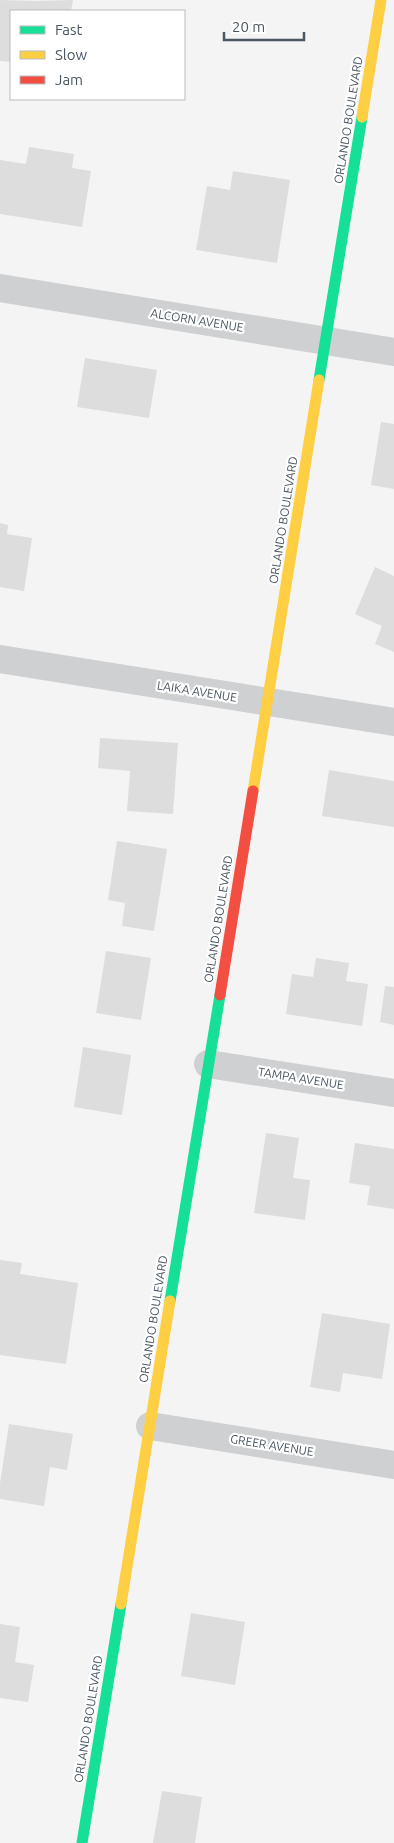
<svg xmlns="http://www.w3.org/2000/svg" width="394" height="1843" font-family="Ubuntu,sans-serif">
<rect width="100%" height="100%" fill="#f4f4f4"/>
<g fill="#ddddde">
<polygon points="0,0 36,1 73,0 71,11 11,11 11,62 0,61"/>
<polygon points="29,147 74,154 72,168 91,171 82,227 0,214 0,160 26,164"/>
<polygon points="233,171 290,180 277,263 196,250 207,186 230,190"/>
<polygon points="85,358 157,370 149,418 77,407"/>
<polygon points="381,422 394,424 394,489 371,485"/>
<polygon points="0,523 8,525 7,534 32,538 24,591 0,587"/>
<polygon points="375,567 394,576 394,652 375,644 382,626 355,614"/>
<polygon points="100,738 178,743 173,814 127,811 130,771 98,768"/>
<polygon points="329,770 394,781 394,827 322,816"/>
<polygon points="117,841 167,849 154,931 122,926 125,903 108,900"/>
<polygon points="106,951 151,958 141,1020 96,1013"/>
<polygon points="316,958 349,963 346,981 368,984 362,1026 286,1014 292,974 313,977"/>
<polygon points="385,986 394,987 394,1025 380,1022"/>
<polygon points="83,1047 131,1055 122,1115 74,1107"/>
<polygon points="266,1133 299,1138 293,1178 310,1180 305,1220 254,1213"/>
<polygon points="355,1143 394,1149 394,1209 367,1205 370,1186 349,1183"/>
<polygon points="0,1260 22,1263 20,1274 78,1283 66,1364 0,1355"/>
<polygon points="322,1313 390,1324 382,1379 343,1373 340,1392 310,1387"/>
<polygon points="9,1424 73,1434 67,1470 50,1467 44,1506 0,1499 0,1483"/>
<polygon points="191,1613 245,1622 235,1685 181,1676"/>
<polygon points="0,1624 20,1627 15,1662 34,1665 28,1702 0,1698"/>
<polygon points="162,1791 202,1797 195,1843 153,1843"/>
</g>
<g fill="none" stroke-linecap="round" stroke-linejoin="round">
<g stroke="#ced0d2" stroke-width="28">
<polyline points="0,288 394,352"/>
<polyline points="0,659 394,722"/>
<polyline points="208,1064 394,1093"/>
<polyline points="150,1426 394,1465"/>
</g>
<g stroke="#16e098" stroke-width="11">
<polyline points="319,380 362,117"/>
<polyline points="170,1301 220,995"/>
<polyline points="82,1843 121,1604"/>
</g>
<g stroke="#ffcf43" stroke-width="11">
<polyline points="362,117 381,0"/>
<polyline points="253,791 319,380"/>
<polyline points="121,1604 170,1301"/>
</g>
<polyline stroke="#f24e42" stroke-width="11" points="220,995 253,791"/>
</g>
<g text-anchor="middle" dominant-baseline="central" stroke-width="4.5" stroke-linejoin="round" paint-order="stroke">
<g font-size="12" fill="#4a5661" stroke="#fff">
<text transform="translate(348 120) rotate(-81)">ORLANDO BOULEVARD</text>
<text transform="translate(197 320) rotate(9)">ALCORN AVENUE</text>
<text transform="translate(283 520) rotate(-81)">ORLANDO BOULEVARD</text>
<text transform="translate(197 691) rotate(9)">LAIKA AVENUE</text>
<text transform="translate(218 919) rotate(-81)">ORLANDO BOULEVARD</text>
<text transform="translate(301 1078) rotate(9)">TAMPA AVENUE</text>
<text transform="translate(153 1319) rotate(-81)">ORLANDO BOULEVARD</text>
<text transform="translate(272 1445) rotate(9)">GREER AVENUE</text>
<text transform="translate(88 1719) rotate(-81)">ORLANDO BOULEVARD</text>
</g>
</g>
<rect x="10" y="10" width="175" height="90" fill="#ffffff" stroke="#b7bbc0"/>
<rect x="20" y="26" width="25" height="8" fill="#16e098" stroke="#b7bbc0"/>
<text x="55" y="35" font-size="15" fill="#4a5661">Fast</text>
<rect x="20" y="51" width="25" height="8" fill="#ffcf43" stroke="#b7bbc0"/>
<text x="55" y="60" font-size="15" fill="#4a5661">Slow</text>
<rect x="20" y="76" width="25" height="8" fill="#f24e42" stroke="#b7bbc0"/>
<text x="55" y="85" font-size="15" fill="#4a5661">Jam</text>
<path d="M224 32v8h80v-8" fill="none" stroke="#4a5661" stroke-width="2.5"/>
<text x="232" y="32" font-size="15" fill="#4a5661" stroke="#ffffff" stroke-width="4" paint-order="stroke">20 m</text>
</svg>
